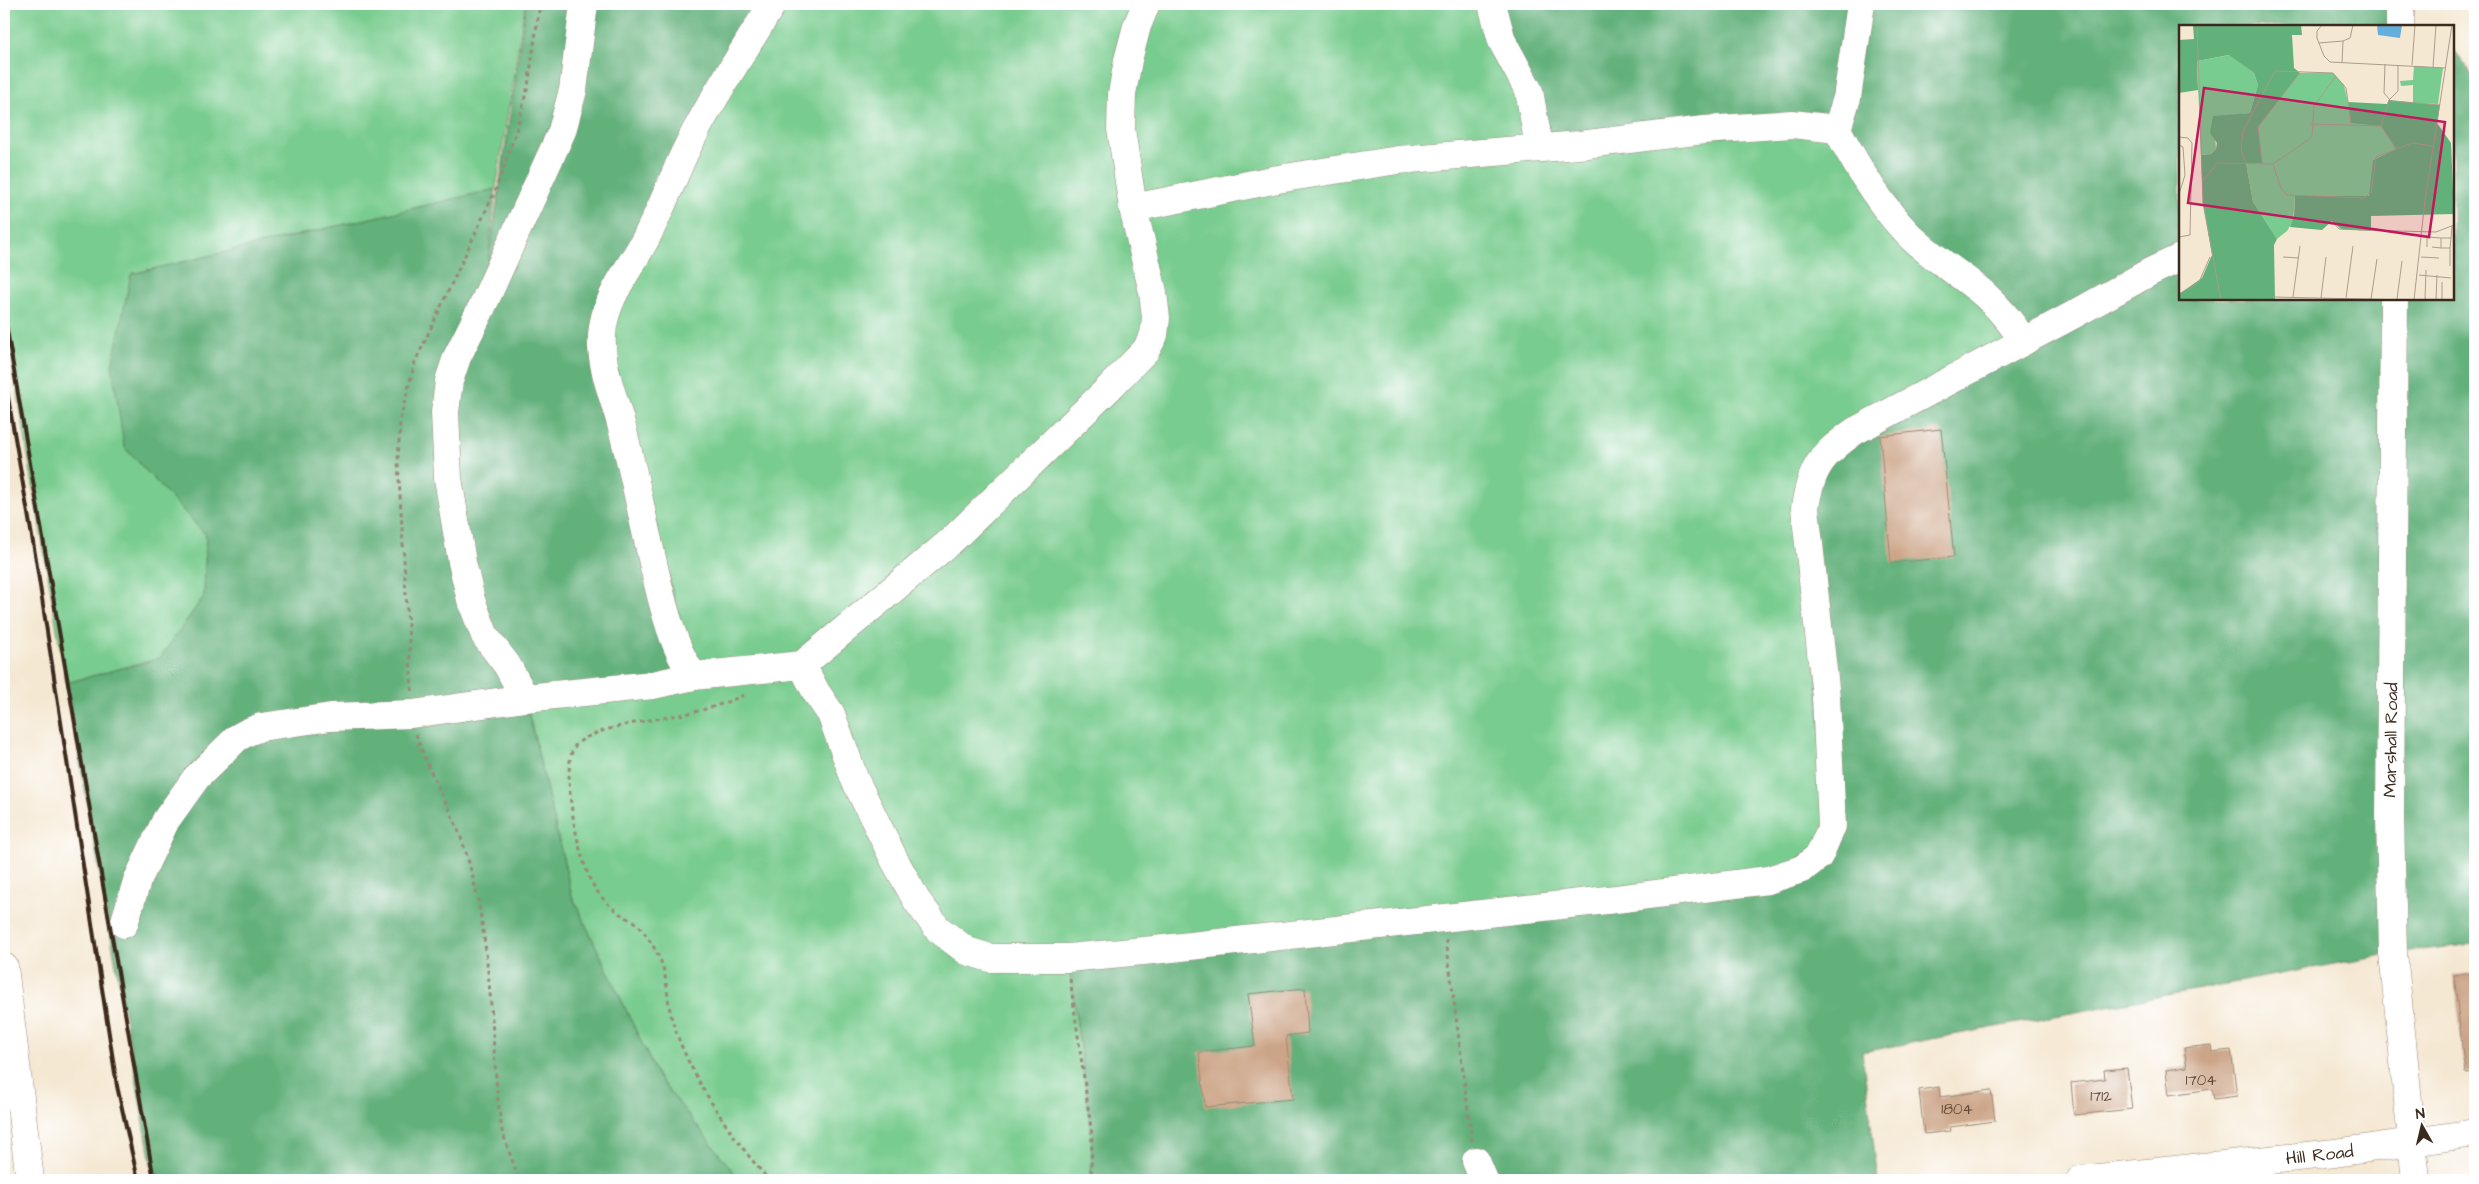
<svg xmlns="http://www.w3.org/2000/svg" width="2479" height="1184" font-family="'Architects Daughter',sans-serif">
<rect width="100%" height="100%" fill="#fff"/>
<filter id="ink" filterUnits="userSpaceOnUse"><feTurbulence type="fractalNoise" baseFrequency=".02" numOctaves="2"/><feDisplacementMap in="SourceGraphic" scale="10" xChannelSelector="R" yChannelSelector="G"/><feConvolveMatrix kernelMatrix="1 2 1 2 8 2 1 2 1" color-interpolation-filters="sRGB"/></filter>
<filter id="wash" filterUnits="userSpaceOnUse"><feTurbulence type="fractalNoise" baseFrequency=".0096" numOctaves="4" result="noise"/><feDisplacementMap in="SourceGraphic" scale="20" xChannelSelector="R" yChannelSelector="G"/><feGaussianBlur stdDeviation="1.12" result="paint"/><feColorMatrix in="noise" values="0 0 0 0 0 0 0 0 0 0 0 0 0 0 0 0 0 1.4 0 .05"/><feComposite in="paint" operator="in"/></filter>
<g filter="url(#wash)">
<rect width="100%" height="100%" fill="#f5e8d3"/>
<g fill="#79cc8f" stroke="#5a7b56">
<polygon points="4,4 525,4 496,189 131,274 124,447 206,535 204,596 160,658 66,683 4,311"/>
<polygon points="772,4 1492,4 1837,129 2024,341 1832,826 1802,869 1068,959 1092,1135 1091,1180 740,1180 658,1077 572,896 525,698 602,336"/>
</g>
<g fill="#62b07a" stroke="#4e6d4c">
<polygon points="526,4 772,4 604,320 694,676 525,698 572,896 658,1077 740,1180 154,1180 66,683 160,658 204,596 206,535 124,447 112,366 131,274 496,189 486,278"/>
<polygon points="1492,4 2400,4 2400,26 2180,26 2180,299 2453,299 2453,49 2475,79 2475,944 2393,953 1862,1052 1878,1180 1484,1180 1476,1161 1463,1180 1091,1180 1092,1135 1068,958 1768,880 1828,840 1805,508 1819,463 2024,341 1918,243 1837,129 1536,148"/>
</g>
<g id="blocks">
<g fill="#cca588">
<polygon points="1941,429 1954,557 1891,563 1880,436"/>
<polygon points="2475,973 2475,1072 2465,1073 2454,975"/>
<polygon points="1305,988 1308,1033 1286,1036 1293,1099 1205,1107 1199,1052 1255,1046 1248,994"/>
<polygon points="2211,1045 2212,1052 2231,1050 2237,1096 2214,1099 2212,1089 2169,1095 2166,1070 2187,1067 2184,1048"/>
<polygon points="2127,1068 2132,1109 2074,1115 2071,1083 2105,1079 2104,1070"/>
<polygon points="1939,1087 1940,1097 1991,1090 1995,1121 1950,1127 1951,1131 1924,1134 1919,1090"/>
</g>
</g>
</g>
<g filter="url(#ink)">
<use href="#blocks" fill-opacity="0" stroke="#988978" stroke-width="1"/>
<g fill="none" stroke-linecap="round" stroke-linejoin="round">
<g stroke="#988978" stroke-width="29">
<g id="minor">
<polyline points="1492,4 1502,41 1529,91 1537,135 1536,148"/>
<polyline points="1837,129 1847,98 1861,4"/>
<path d="M1133 208 1278 179 1398 160 1579 145 1704 130 1792 124 1837 129C1856 165 1879 204 1907 233 1930 257 1960 273 1985 295 2001 309 2012 324 2024 341"/>
<path d="M802 665 816 692 831 714 855 780 895 861 917 901 938 929 967 951 990 958H1068L1154 950 1616 899 1768 880 1802 869 1819 856 1832 826 1826 697 1805 508C1811 466 1823 454 1855 431L2073 315 2150 272 2180 258"/>
<path d="M694 676C668 645 654 565 644 523 637 490 630 457 621 424 613 395 600 365 602 335 604 299 629 270 645 240 660 212 671 183 684 154 709 102 743 53 772 4"/>
<polyline points="525,698 507,665 485,636 471,600 462,562 448,478 445,412 449,381 457,357 482,307 562,131 573,90 584,4"/>
<polyline points="124,924 137,881 166,820 196,778 237,738 248,732 261,727 331,717 412,714 525,698 653,685 694,676 802,665 951,541 1108,389 1146,350 1154,335 1156,318 1153,292 1133,208 1121,129 1122,94 1128,60 1137,26 1146,4"/>
<polyline points="4,967 30,1180"/>
<polyline points="1476,1161 1484,1180"/>
<path id="s1" d="M2080 1180 2335 1153 2475 1133"/>
</g>
</g>
<g stroke="#988978" stroke-width="29">
<g id="major">
<polyline points="2400,26 2400,4"/>
<polyline points="2394,299 2390,816 2393,953 2416,1180"/>
</g>
</g>
<g stroke="#988978" stroke-width="3" stroke-dasharray="4 4" stroke-linecap="butt">
<polyline points="412,691 398,462 400,420 415,362 496,189 516,131 528,86 540,4"/>
<path d="M744 695C728 702 711 708 694 712 668 718 591 726 575 746 559 768 579 862 593 885 601 898 612 909 625 917 628 919 632 920 635 922 643 929 652 944 657 953 668 973 666 994 671 1015 684 1068 733 1140 769 1180"/>
<path d="M416 734C427 770 447 801 460 835 491 920 490 1014 498 1102L502 1131 519 1180"/>
<polyline points="1446,939 1472,1141"/>
<polyline points="1070,979 1092,1135 1091,1180"/>
</g>
<use href="#minor" stroke="#fff" stroke-width="28"/>
<use href="#major" stroke="#fff" stroke-width="28"/>
<g stroke="#3b2a1e" stroke-width="4">
<polyline points="4,313 154,1180"/>
<polyline points="4,374 36,560 117,1086 138,1180"/>
</g>
</g>
</g>
<g text-anchor="middle" dominant-baseline="central" stroke-width="4" stroke-linejoin="round" paint-order="stroke">
<g font-size="15" fill="#5f4938">
<text x="2201" y="1080">1704</text>
<text x="2101" y="1096">1712</text>
<text x="1957" y="1109">1804</text>
</g>
<g font-size="18" fill="#3b2a1e" stroke="#fff">
<text transform="translate(2391 740) rotate(-89)">Marshall Road</text>
<text stroke="none"><textPath href="#s1" startOffset="241">Hill Road</textPath></text>
</g>
</g>
<g transform="translate(2179 25)">
<rect width="275" height="275" fill="#f5e8d3"/>
<path d="M51 30 75 48 79 60 71 88 34 92 37 124 32 129 22 130 18 36ZM235 41 264 43 259 79 234 78V60L222 61 221 56 234 55ZM121 48H154L165 60 171 87 202 101 217 124 194 135 192 168 188 172 116 171 114 196 108 206 98 214 74 177 67 138 79 102Z" fill="#79cc8f"/>
<path d="M14 0H122L123 10H113L115 43 121 48 79 102 83 138H67L74 177 98 214 95 220 96 275H0V269L23 253 33 230 24 178 22 130 32 129 37 124 38 118 31 108 34 91 71 88 79 60 75 48 50 30 18 36 19 65 0 68V15L15 14ZM210 75 261 80 258 98 272 118 275 189 192 191V206L162 204 153 196 143 205 111 202 115 191 116 171H190L194 135 217 124 202 101 172 98 169 77 208 79Z" fill="#62b07a"/>
<path d="M198 0H223L221 13 199 10Z" fill="#65afdd"/>
<path fill="none" stroke="#ab9c8b" stroke-width="1" d="M18 0 24 178 42 275M143 0 138 6V13L145 31 151 37 267 43M140 18 164 16 171 13 174 0M163 38 164 16M206 39 205 68 212 76 261 80M233 40 236 0M254 42 257 0M132 99 202 101 217 124M202 101 210 75 219 66V40M0 112 9 113 13 118 11 210 0 212M0 120 4 122 6 150 0 169M67 138 62 124 64 106 96 46 154 48 167 63 172 98M83 138 79 102 121 48M94 139 102 163 108 170 185 173 192 168 197 132 233 118 254 121M25 155 38 138 94 139 128 116 133 111 135 81 157 51M153 196 160 204 182 205 257 207 275 200M248 222V212L262 213M253 222 262 223V213H272L273 201M262 223H271L272 213M104 232 120 233M242 232 260 233M271 241V223M240 250 272 253M0 269 20 257 31 232M94 272 229 275M114 272 121 221M142 273 147 232M167 273 174 221M192 274 198 234M218 274 223 236M235 275 246 175 273 0M246 275 247 245M257 275 258 250M263 275V257"/>
<path fill="#c2185b" fill-opacity="0.15" stroke="#c2185b" stroke-width="2.5" d="M25 63 266 97 250 212 9 178Z"/>
<rect width="275" height="275" fill="none" stroke="#3b2a1e" stroke-width="2.5"/>
</g>
<rect width="2479" height="1184" fill="none" stroke="#fff" stroke-width="20"/>
<g transform="translate(2422 1126) rotate(352)" stroke="#ffffff" stroke-width="4" paint-order="stroke">
<path d="M0-4L9 19L0 12L-9 19Z" fill="#3b2a1e"/>
<text y="-8" font-size="14" font-weight="bold" text-anchor="middle" fill="#3b2a1e">N</text>
</g>
</svg>
